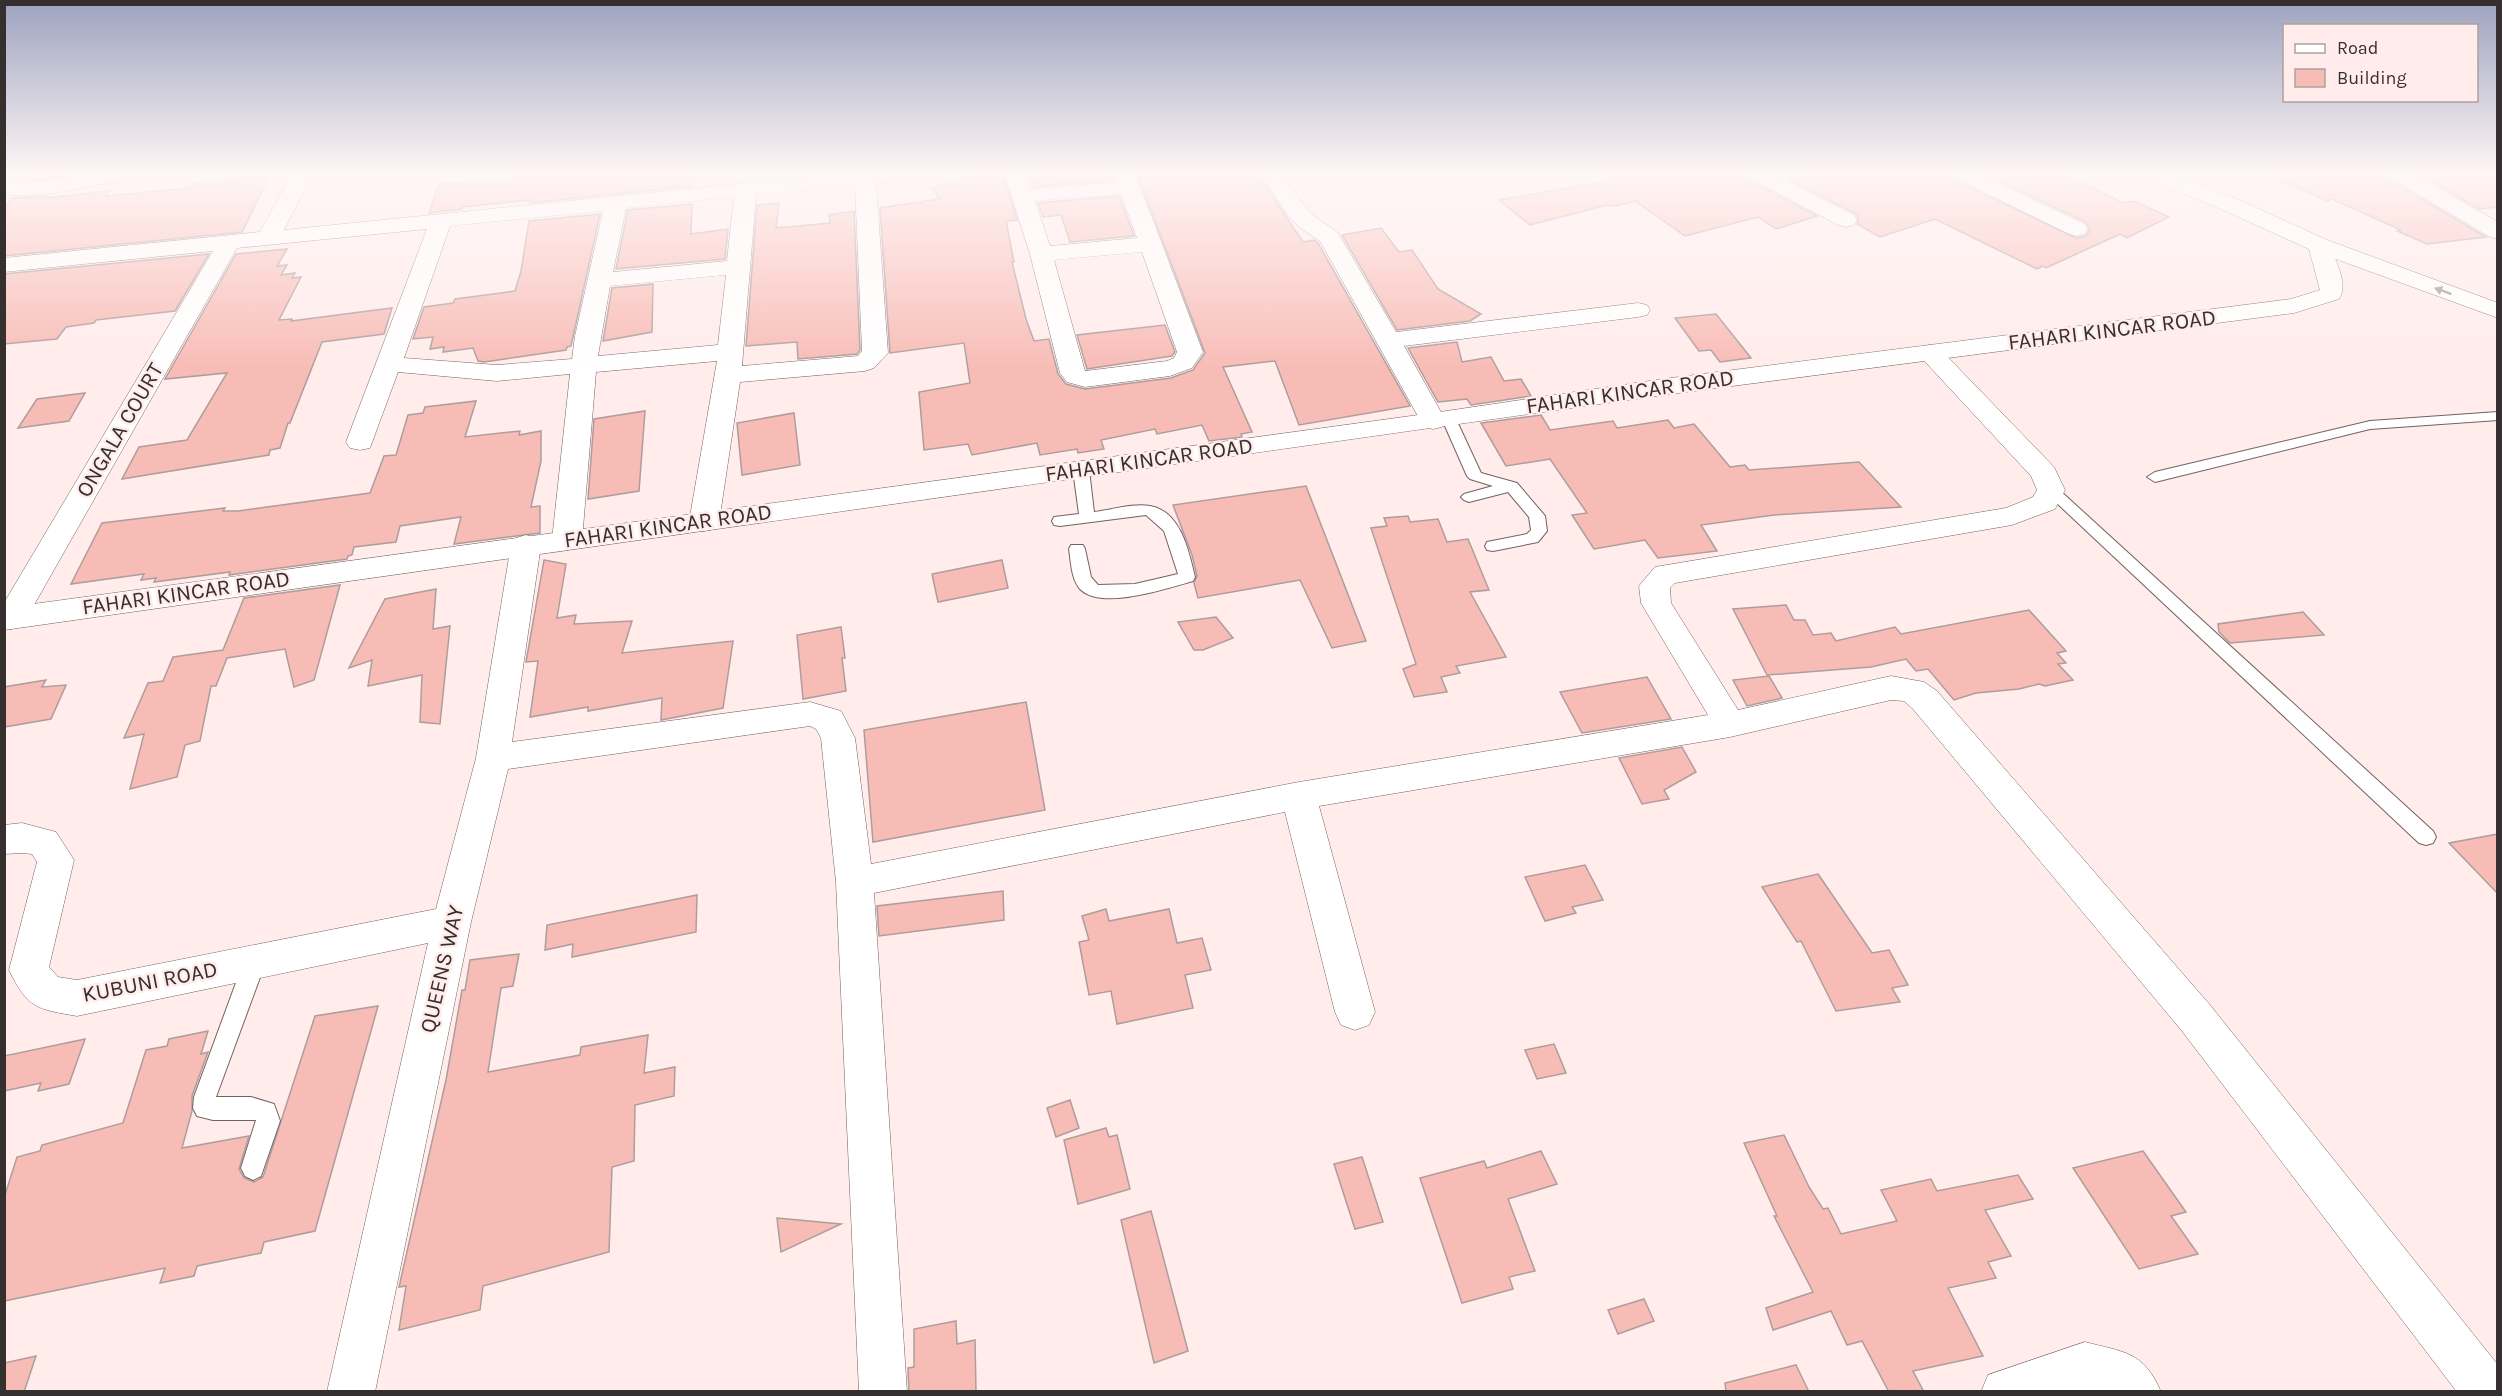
<svg xmlns="http://www.w3.org/2000/svg" width="2502" height="1396" font-family="Karla,sans-serif">
<rect width="100%" height="100%" fill="#ffeceb"/>
<g fill="#f8bcb6" stroke="#ae9d9c" stroke-width="1.5">
<polygon points="33,173 64,173 62,177 27,181"/>
<polygon points="513,173 694,173 693,186 530,203 530,200 462,207 462,209 429,213 439,184 512,180"/>
<polygon points="981,173 1002,173 1017,220 1006,221 1014,262 1012,262 1026,319 1034,341 1049,339 1058,374 1066,384 1085,389 1171,378 1193,370 1205,353 1137,173 1257,173 1303,242 1314,240 1318,243 1410,406 1299,425 1275,361 1223,367 1252,432 1241,434 1242,437 1209,441 1202,425 1157,434 1155,429 1101,440 1104,449 1078,453 1077,449 1040,455 1037,443 972,455 968,444 924,450 919,392 970,383 964,343 890,353 880,208 940,199 931,188"/>
<polygon points="1050,173 1111,173 1114,180 1033,187 1029,175"/>
<polygon points="1602,173 1742,173 1747,179 1817,216 1776,229 1758,217 1685,236 1635,201 1616,206 1607,205 1530,225 1499,200 1612,180"/>
<polygon points="1811,173 1948,173 1952,179 2076,238 2086,236 2090,230 2086,222 1982,173 2060,173 2124,203 2134,201 2169,217 2127,238 2120,234 2046,268 2043,266 2037,269 1935,219 1880,237 1857,224 1859,219 1855,213 1789,180"/>
<polygon points="2262,173 2384,173 2388,179 2486,237 2427,244 2397,231 2401,230 2332,199 2328,201"/>
<polygon points="2416,173 2498,173 2498,207 2479,209"/>
<polygon points="270,175 242,232 4,256 4,208 13,198 46,196 45,198 109,191 106,196 190,188 193,183"/>
<polygon points="1119,196 1134,236 1070,242 1061,215 1043,217 1038,203"/>
<polygon points="779,203 776,228 830,223 829,215 854,211 860,350 857,354 798,359 797,342 746,346 757,205"/>
<polygon points="692,204 691,234 728,229 725,259 616,269 628,210"/>
<polygon points="600,214 571,346 567,347 566,350 484,362 478,361 473,348 443,352 444,347 430,349 433,337 413,339 424,307 453,303 455,299 515,291 521,271 529,221"/>
<polygon points="1381,228 1399,252 1412,250 1438,289 1481,314 1470,321 1397,330 1342,235"/>
<polygon points="287,249 277,266 287,265 281,275 295,273 292,278 301,277 279,320 292,319 291,321 392,308 384,334 322,342 290,423 288,423 280,448 270,450 269,455 122,479 139,447 187,440 227,373 165,379 236,254"/>
<polygon points="209,254 175,311 96,320 94,323 66,327 57,339 4,344 4,274"/>
<polygon points="653,284 652,332 603,341 612,288"/>
<polygon points="1716,314 1751,358 1720,362 1711,350 1699,351 1675,318"/>
<polygon points="1165,325 1175,352 1172,356 1087,369 1077,335"/>
<polygon points="1457,342 1462,362 1491,357 1504,381 1521,379 1531,396 1471,405 1467,399 1438,402 1408,348"/>
<polygon points="85,393 69,421 18,428 37,399"/>
<polygon points="476,401 465,437 520,431 519,435 541,431 541,461 531,507 540,506 540,533 454,544 461,517 400,526 396,542 354,547 352,555 348,556 347,559 229,575 230,572 154,582 156,578 141,580 144,574 71,584 102,523 225,508 223,511 238,511 370,493 384,456 396,455 408,415 423,413 425,407"/>
<polygon points="645,411 639,491 588,499 594,419"/>
<polygon points="794,413 800,465 742,475 737,423"/>
<polygon points="1541,415 1550,430 1613,421 1617,428 1668,420 1674,428 1694,424 1730,467 1745,465 1749,470 1859,462 1901,507 1774,515 1701,525 1717,551 1658,558 1645,540 1594,549 1572,515 1587,513 1550,459 1506,466 1481,423"/>
<polygon points="1306,486 1366,641 1332,648 1300,580 1198,598 1194,583 1197,576 1192,555 1173,505"/>
<polygon points="1408,516 1410,522 1438,519 1447,542 1468,539 1489,590 1470,592 1506,657 1456,666 1460,673 1441,677 1447,692 1414,697 1403,669 1416,664 1371,528 1387,526 1384,518"/>
<polygon points="544,560 566,564 557,618 576,615 574,624 632,621 622,653 733,641 723,708 661,720 662,698 588,711 588,707 530,717 538,661 526,662"/>
<polygon points="1002,560 1008,588 938,602 932,574"/>
<polygon points="340,585 314,680 294,687 285,649 227,658 216,686 211,686 200,741 185,745 177,777 130,789 144,734 124,738 148,683 163,681 173,657 223,650 244,598"/>
<polygon points="436,589 433,629 450,626 440,724 420,722 422,675 368,686 372,660 349,668 385,599"/>
<polygon points="1786,605 1794,620 1805,620 1813,635 1831,633 1836,641 1895,627 1901,634 2029,610 2066,651 2057,653 2066,663 2058,664 2073,680 2045,686 2039,684 2019,689 1976,693 1954,700 1928,669 1916,671 1906,659 1871,667 1767,675 1733,609"/>
<polygon points="2303,612 2324,635 2230,643 2219,632 2218,624"/>
<polygon points="1216,617 1233,638 1203,650 1194,650 1178,622"/>
<polygon points="841,627 845,658 842,658 846,691 803,699 797,635"/>
<polygon points="1769,676 1782,698 1747,706 1733,680"/>
<polygon points="1647,677 1671,719 1582,733 1560,692"/>
<polygon points="46,680 42,687 66,685 51,719 4,727 4,687"/>
<polygon points="1026,702 1045,810 873,842 864,730"/>
<polygon points="1682,747 1696,772 1664,790 1669,799 1642,804 1619,758"/>
<polygon points="2498,834 2498,894 2449,843"/>
<polygon points="1585,865 1603,900 1572,907 1576,913 1545,921 1525,877"/>
<polygon points="1818,874 1872,953 1889,950 1908,985 1892,988 1900,1002 1836,1011 1801,941 1797,942 1762,887"/>
<polygon points="1003,891 1004,920 879,936 877,906"/>
<polygon points="697,895 696,932 572,957 573,944 545,950 547,925"/>
<polygon points="1106,909 1109,921 1169,909 1177,943 1202,938 1211,970 1185,975 1193,1008 1117,1024 1111,991 1089,995 1079,942 1089,940 1082,916"/>
<polygon points="519,954 513,986 501,988 488,1072 580,1055 581,1047 648,1035 644,1073 675,1067 674,1096 635,1105 634,1161 612,1167 609,1252 483,1286 480,1310 399,1330 406,1286 399,1287 446,1080 462,990 465,990 470,960"/>
<polygon points="378,1006 315,1231 264,1242 261,1253 197,1266 194,1276 160,1283 165,1268 4,1301 4,1198 17,1157 40,1151 42,1145 123,1123 146,1050 167,1046 169,1039 208,1031 201,1054 208,1052 192,1096 192,1111 182,1148 249,1136 239,1169 244,1178 254,1182 263,1177 315,1016"/>
<polygon points="85,1039 69,1084 38,1091 41,1083 4,1091 4,1056"/>
<polygon points="1554,1044 1566,1073 1537,1079 1525,1050"/>
<polygon points="1070,1100 1079,1128 1056,1137 1047,1108"/>
<polygon points="1106,1128 1109,1137 1117,1135 1130,1189 1078,1204 1064,1140"/>
<polygon points="1784,1135 1809,1187 1823,1209 1828,1208 1841,1234 1897,1221 1881,1190 1931,1179 1937,1191 2018,1175 2033,1199 1985,1210 2011,1256 1988,1262 1996,1278 1948,1288 1983,1356 1913,1371 1924,1392 1889,1392 1862,1341 1847,1345 1831,1311 1773,1330 1766,1308 1813,1292 1774,1216 1777,1216 1744,1143"/>
<polygon points="1541,1151 1557,1184 1508,1199 1535,1271 1509,1277 1513,1289 1462,1303 1420,1178 1484,1161 1487,1168"/>
<polygon points="2143,1151 2186,1212 2171,1216 2198,1254 2139,1269 2073,1168"/>
<polygon points="1362,1157 1383,1222 1355,1229 1334,1164"/>
<polygon points="1151,1211 1188,1351 1154,1363 1121,1220"/>
<polygon points="777,1218 841,1224 781,1252"/>
<polygon points="1644,1299 1654,1321 1618,1334 1608,1310"/>
<polygon points="956,1321 957,1344 975,1340 976,1392 909,1392 908,1368 914,1367 914,1329"/>
<polygon points="36,1356 24,1392 4,1392 4,1363"/>
<polygon points="1796,1365 1809,1392 1726,1392 1725,1383"/>
</g>
<g fill="none" stroke-linecap="round" stroke-linejoin="round">
<g stroke="#726361" stroke-width="2">
<g id="lane">
<polygon points="2498,412 2498,420 2370,429 2155,482 2147,477 2155,472 2370,421"/>
<polygon points="1448,413 1455,417 1481,473 1517,483 1545,516 1547,531 1538,542 1493,551 1487,550 1485,546 1487,542 1527,534 1531,530 1529,517 1508,492 1469,502 1464,500 1461,497 1464,494 1493,486 1470,479 1467,476 1441,417"/>
<path d="M1081 465 1089 470 1094 512C1111 510 1133 503 1150 506 1181 511 1189 552 1195 577L1193 581C1168 588 1101 611 1080 589 1071 579 1071 561 1069 549L1071 545H1083L1085 549 1091 577 1098 585 1135 584 1178 574 1164 531 1146 515 1060 526 1054 525 1052 521 1054 517 1079 514 1073 470Z"/>
<polygon points="2051,485 2056,487 2433,831 2436,837 2433,843 2426,845 2419,843 2046,493 2043,490"/>
<polygon points="255,952 263,955 266,961 216,1097 251,1097 274,1104 280,1121 261,1176 253,1180 245,1176 241,1168 256,1120 213,1120 197,1116 193,1108 194,1097 244,961 247,955"/>
</g>
</g>
<g stroke="#726361" stroke-width="1">
<g id="street">
<path d="M90 173H167L164 177 157 179C136 181 113 181 92 186 61 192 37 197 4 195V183C35 184 61 180 90 173Z"/>
<path d="M292 173H313L284 230 846 173H920L917 177 876 183 888 353 874 368 865 371 740 382 719 522 714 529 704 531 694 529 689 522 717 361 596 372 582 540 577 547 567 550 557 547 552 540 570 374 497 381 398 372 370 448 360 450 350 448 346 442 427 229 237 248 22 626 11 629 4 627V603L213 251 4 272V258L260 232ZM855 185 862 351 858 356 742 366 756 195ZM734 197 727 261 613 272 626 208ZM603 211 575 336 572 359 497 365 404 358 450 226ZM726 275 718 345 598 356 610 286Z"/>
<path d="M1004 173H1026L1031 189 1117 182 1113 173H1135L1203 352 1192 368 1170 376 1085 387 1067 382 1060 373 1030 254ZM1121 194 1137 238 1050 246 1035 201ZM1142 252 1177 352 1174 358 1167 361 1085 371 1054 260Z"/>
<polygon points="1259,173 1280,173 1309,212 1338,233 1396,332 1638,303 1647,305 1650,310 1647,315 1638,317 1404,346 1446,421 1442,427 1433,429 1424,427 1320,241 1299,227 1288,215"/>
<polygon points="1522,173 1547,173 1544,177 1537,179 1525,177"/>
<polygon points="1745,173 1771,173 1854,215 1857,220 1854,225 1846,227 1838,225 1748,177"/>
<polygon points="1950,173 1977,173 2085,224 2088,229 2085,234 2077,236 2069,234 1953,177"/>
<polygon points="2386,173 2411,173 2498,222 2498,239 2490,237 2389,177"/>
<path d="M1930 345 1939 348 2054 467 2065 490 2055 509 2012 525 1675 583 1670 588 1671 603 1738 710 1891 676 1924 682 1937 691 2210 1005 2498 1365V1392H2457L2182 1031 1913 709 1904 701 1891 700 1730 737 1319 806 1375 1012 1369 1025 1355 1030 1341 1025 1335 1012 1285 812 874 893 907 1392H859L836 882 821 738 816 729 810 726 508 769 471 922 375 1392H327L428 943 77 1016C37 1009 28 1009 9 970L37 862 32 854 22 853 4 854V825L22 823 56 832 74 860 49 967 58 977 77 980 436 909 476 758 511 545 516 538 526 535 536 538 541 545 512 742 810 702 841 711 855 738 871 864 1299 782 1708 715 1641 603 1639 586 1655 567 2006 508 2033 497 2037 490 2031 476 1917 353 1921 348Z"/>
<path d="M2085 1342C2123 1352 2144 1351 2161 1392H1981L1988 1375Z"/>
</g>
</g>
<g stroke="#726361" stroke-width="1">
<path id="secondary" d="M2319 238 2327 240 2330 245C2335 260 2349 285 2339 299L2294 313 1663 395 4 630V608L1433 413 1663 379 2291 299 2320 290 2308 245 2311 240Z"/>
</g>
<g stroke="#726361" stroke-width="1">
<polygon id="primary" points="2140,173 2169,173 2237,199 2327,240 2498,303 2498,318 2311,250 2221,209 2143,177"/>
</g>
<use href="#lane" fill="#fff" fill-rule="evenodd"/>
<use href="#street" fill="#fff" fill-rule="evenodd"/>
<use href="#secondary" fill="#fff" fill-rule="evenodd"/>
<use href="#primary" fill="#fff" fill-rule="evenodd"/>
</g>
<defs><path id="oneway-solid" d="M-6-.8H1V-3.2L6.5 0L1 3.2V.8H-6Z" transform="scale(1.5)"/></defs>
<use fill="#9a9796" href="#oneway-solid" transform="translate(2443 291) rotate(-160)"/>
<linearGradient id="sky" x2="0" y2="1"><stop stop-color="#9da2bf"/><stop offset="0.47" stop-color="#fff6f6"/><stop offset="1" stop-color="#fff6f6" stop-opacity="0"/></linearGradient>
<rect width="2502" height="369" fill="url(#sky)"/>
<g text-anchor="middle" dominant-baseline="central" stroke-width="5" stroke-linejoin="round" paint-order="stroke">
<g font-size="22" fill="#352f2e" stroke="#ffeceb">
<text transform="translate(2112 330) rotate(-7)">FAHARI KINCAR ROAD</text>
<text transform="translate(1630 392) rotate(-8)">FAHARI KINCAR ROAD</text>
<text transform="translate(120 430) rotate(-60)">ONGALA COURT</text>
<text transform="translate(1149 460) rotate(-8)">FAHARI KINCAR ROAD</text>
<text transform="translate(668 526) rotate(-8)">FAHARI KINCAR ROAD</text>
<text transform="translate(186 593) rotate(-8)">FAHARI KINCAR ROAD</text>
<text transform="translate(442 969) rotate(-77)">QUEENS WAY</text>
<text transform="translate(150 982) rotate(-11)">KUBUNI ROAD</text>
</g>
</g>
<rect width="2502" height="1396" fill="none" stroke="#352f2e" stroke-width="12"/>
<rect x="2283" y="24" width="195" height="78" fill="#ffeceb" stroke="#aea09f" stroke-width="1.5"/>
<rect x="2295" y="44" width="30" height="9" fill="#ffffff" stroke="#aea09f" stroke-width="1.5"/>
<text x="2337" y="54" font-size="18" fill="#352f2e">Road</text>
<rect x="2295" y="69" width="30" height="18" fill="#f8bcb6" stroke="#aea09f" stroke-width="1.5"/>
<text x="2337" y="84" font-size="18" fill="#352f2e">Building</text>
</svg>
